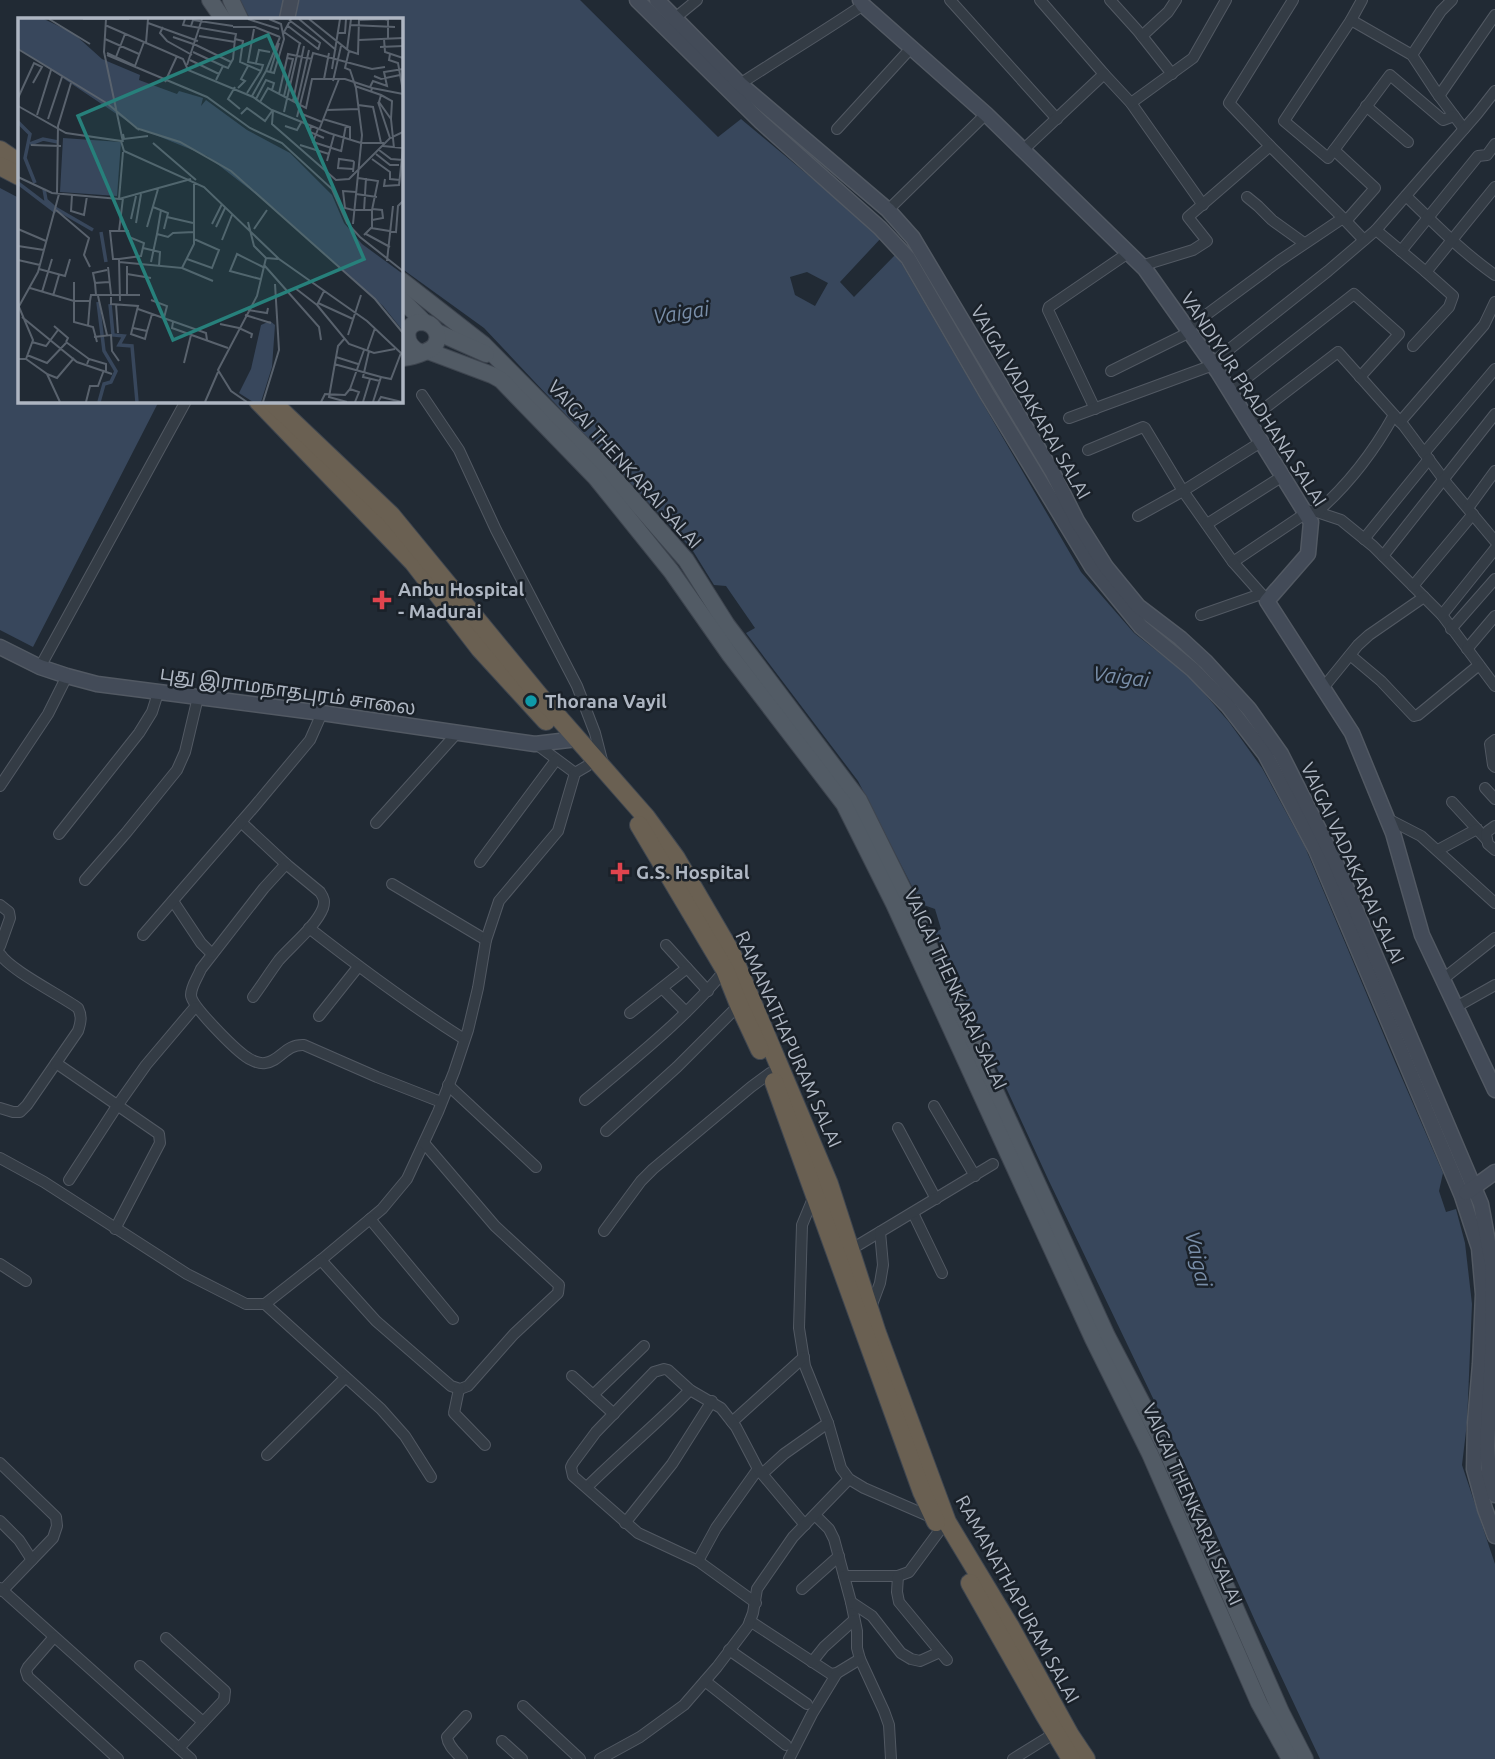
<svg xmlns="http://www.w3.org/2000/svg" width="1495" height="1759" font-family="Ubuntu,'Noto Sans Tamil',sans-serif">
<rect width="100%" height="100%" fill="#212a34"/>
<g fill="#38475c" fill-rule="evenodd">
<path d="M240 0H580L718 137 741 119 882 237 840 282 854 297 896 254 1081 572 1134 633 1190 677 1229 722 1262 768 1305 847 1395 1062 1443 1173 1439 1191 1446 1212 1456 1209 1465 1243 1472 1304 1467 1423 1462 1465 1495 1564V1759H1320L1256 1623 1185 1465 1048 1179 935 933 941 929 935 909 921 904 858 781 746 633 755 628 726 586 714 585 693 551 679 535 484 328 401 268V19H250ZM807 272 828 283 815 306 795 295 790 277Z"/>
<polygon points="0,188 19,198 19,401 159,401 33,647 0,630"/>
</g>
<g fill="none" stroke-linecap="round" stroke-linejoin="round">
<g stroke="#525963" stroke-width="12">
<g id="street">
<polyline points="950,0 1057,119"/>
<polyline points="1040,0 1104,74"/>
<polyline points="1110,0 1138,31 1172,74"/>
<polyline points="1293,0 1229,103 1270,146 1343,218"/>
<polyline points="675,18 697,0"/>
<polyline points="1351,20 1412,55 1437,93 1464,129"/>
<polyline points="1142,36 1168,12 1176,0"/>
<polyline points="1412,55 1441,11 1452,0"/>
<path d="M740 84C781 57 823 32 863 5"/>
<polyline points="1439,96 1495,15"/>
<polyline points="1131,103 1203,205"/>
<polyline points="1366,106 1408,142"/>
<polyline points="837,129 911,48"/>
<polyline points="1023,150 1104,74 1131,103 1193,58 1226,0"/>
<polyline points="1334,150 1390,75 1443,120 1454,116"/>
<path d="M1406 196C1435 224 1462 252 1495 275"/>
<polyline points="1247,197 1258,206 1272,220 1304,243"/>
<polyline points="888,210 986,114"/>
<polyline points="1346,221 1375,188 1334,150 1328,158 1284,121 1351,20 1362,0"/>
<polyline points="1376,230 1477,114 1495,91"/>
<polyline points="1401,251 1478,156 1487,155 1495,144"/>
<polyline points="1141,266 1193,250 1207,241 1188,217 1270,146"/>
<polyline points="1187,329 1279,261 1343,218 1364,240"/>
<polyline points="1413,346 1449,307 1453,296 1426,272"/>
<polyline points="1212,363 1328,271 1376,230 1426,272 1495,187"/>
<polyline points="1111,371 1190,332"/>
<polyline points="1230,391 1354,294 1399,334 1360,377"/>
<polyline points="422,395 459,450 496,530 577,686 595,733 603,764"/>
<polyline points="1095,409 1048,310 1049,307 1128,253"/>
<polyline points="1069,418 1213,365"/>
<polyline points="1248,421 1338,352 1404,426 1448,485 1495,541"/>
<polyline points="1400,422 1484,325 1495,302"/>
<polyline points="1088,450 1143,427 1145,428 1183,491 1233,562 1306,513"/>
<polyline points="1424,453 1495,369"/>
<polyline points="1468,508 1495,471"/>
<polyline points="1304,510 1317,512 1341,520 1373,546 1442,615 1495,686"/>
<path d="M1317 512C1348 485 1374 451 1394 415"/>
<polyline points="1138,516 1183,491 1261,442"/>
<polyline points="1207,524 1283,476"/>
<polyline points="1364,539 1429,459"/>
<polyline points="1383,556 1495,414"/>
<polyline points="1233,562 1265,598"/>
<polyline points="1413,586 1473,514"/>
<polyline points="1201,615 1261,594"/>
<polyline points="1442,615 1495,549"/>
<polyline points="1451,629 1495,579"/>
<polyline points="1467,649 1495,616"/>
<polyline points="1350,655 1381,681 1414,716 1418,715 1479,665"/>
<polyline points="40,667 186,401"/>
<polyline points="1323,688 1358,645 1369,635 1424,597"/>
<polyline points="1495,740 1490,744 1493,765 1495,767"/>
<polyline points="536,744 575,773"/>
<polyline points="0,786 48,714 67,676"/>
<polyline points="1485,788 1495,799"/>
<polyline points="1452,802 1486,839"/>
<polyline points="1388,819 1421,836 1495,903"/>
<path d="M241 822 286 864 320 892C324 898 325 901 323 908 316 926 292 945 279 960 270 972 262 985 253 997"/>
<polyline points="376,823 457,733"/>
<polyline points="1495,826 1488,831 1486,834 1488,844 1495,850"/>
<polyline points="59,834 139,733 152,712 158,693"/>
<polyline points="1438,850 1477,829"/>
<polyline points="480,862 556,760"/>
<path d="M286 864 264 888 201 969C198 977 191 986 191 995 191 1006 234 1048 245 1056 250 1060 259 1064 265 1063 281 1061 285 1044 304 1045L377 1077 441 1102"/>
<polyline points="85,880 126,833 177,770 185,752 198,697"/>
<polyline points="392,884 486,940"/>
<polyline points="173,901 201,943 212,954"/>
<polyline points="0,905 9,912 10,918 0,946"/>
<path d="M309 928C359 967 410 1005 464 1039"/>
<polyline points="143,935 254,807 310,740 322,713"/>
<polyline points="666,945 708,991"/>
<path d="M0 954C10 970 60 995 78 1008 82 1016 81 1022 78 1031L27 1105 20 1112H13L0 1108"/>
<polyline points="1443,979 1495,938"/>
<polyline points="662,988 686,1012"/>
<polyline points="1456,1007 1495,985"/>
<polyline points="630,1013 687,968"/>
<polyline points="319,1016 358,967"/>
<polyline points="56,1063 159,1134 160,1143 115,1229"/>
<polyline points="448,1085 536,1167"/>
<path d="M585 1100C634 1059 685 1019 725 970"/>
<polyline points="934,1106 975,1176"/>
<polyline points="898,1128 936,1199"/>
<polyline points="606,1131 677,1067 739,1005"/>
<polyline points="0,1158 44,1182 187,1274 246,1304 265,1304 321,1260 382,1209 407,1179 438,1112 454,1072 468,1030 478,988 486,940 499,901 558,831 575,773 587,766"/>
<polyline points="69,1180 117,1106 146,1065 195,1007"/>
<polyline points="814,1196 802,1225 799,1328 805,1366 828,1423 841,1468 849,1479 864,1488 933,1518"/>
<polyline points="913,1213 942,1273"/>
<polyline points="370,1219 453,1319"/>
<polyline points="604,1231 641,1181 653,1169 751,1087 770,1073"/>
<polyline points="850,1250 993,1164"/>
<polyline points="321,1260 376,1321 451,1386 460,1389 468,1386 514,1334 558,1293 559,1285 495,1226 424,1143"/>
<polyline points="0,1264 26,1281"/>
<polyline points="265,1304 381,1409 405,1436 431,1477"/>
<polyline points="870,1310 880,1283 883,1265 880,1232"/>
<polyline points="572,1376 614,1414"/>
<polyline points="459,1389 454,1413 485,1445"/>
<polyline points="593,1395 644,1346"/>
<polyline points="732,1422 804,1357"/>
<polyline points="267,1455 345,1378"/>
<polyline points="0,1463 56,1517 57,1526 53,1538 2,1591"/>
<polyline points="762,1474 784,1454 828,1423"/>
<path d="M587 1487C620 1454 657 1424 690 1390"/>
<polyline points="815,1515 829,1529 834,1539 851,1602 857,1631 857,1648 860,1659 884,1711 889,1725 891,1759"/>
<polyline points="0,1521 19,1540 32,1560"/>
<polyline points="625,1523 672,1464 712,1401"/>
<polyline points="698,1561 716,1528 758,1469"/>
<polyline points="844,1576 898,1576 909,1572 940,1530"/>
<polyline points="898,1576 897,1592 899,1602 947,1660"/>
<polyline points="0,1588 191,1759"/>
<polyline points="802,1589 839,1556"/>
<polyline points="851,1602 872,1616 901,1653 911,1659 920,1661 940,1652"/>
<polyline points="756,1603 698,1561 638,1533 573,1476 571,1467 573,1463 596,1432 654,1372 664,1369 668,1370 690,1390 721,1408 736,1427 758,1469 805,1525"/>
<polyline points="750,1621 831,1674 837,1673 860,1659"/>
<polyline points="54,1637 28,1667 26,1671 28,1677 118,1759"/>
<polyline points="166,1638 225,1691 224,1700 179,1748"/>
<polyline points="729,1650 807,1704"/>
<polyline points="812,1662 824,1647 854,1620"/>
<polyline points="140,1666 203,1722"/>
<polyline points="705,1681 786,1745"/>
<polyline points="523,1706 580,1759"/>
<polyline points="502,1741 522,1759"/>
<path d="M462 1759C456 1752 448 1746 447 1737L466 1716"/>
<polyline points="600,1759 640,1737 684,1705 717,1667 748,1626 753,1613 757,1589 793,1537 849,1479"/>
<polyline points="789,1759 812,1714 837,1673"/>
<polyline points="1013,1759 1055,1733"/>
</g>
</g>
<g stroke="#525963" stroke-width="17">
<g id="secondary">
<polyline points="637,0 761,122 880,228 908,258 987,394 1092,567 1141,627 1193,670 1228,706 1265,754 1316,850 1462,1196 1479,1248 1483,1294 1480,1364 1475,1423 1474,1469 1485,1509 1495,1536"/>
<polyline points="657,0 740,84 888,210 913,238 1053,473 1077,521 1106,567 1138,606 1180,638 1206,662 1249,709 1281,754 1336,863 1481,1204 1493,1269 1492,1355 1487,1446 1489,1473 1495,1495"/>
<polyline points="860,0 863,5 986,114 1145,269 1218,372 1311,522 1308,554 1267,601 1352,733 1393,833 1422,935 1495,1090"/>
<polyline points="287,19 291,0"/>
<polyline points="0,647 40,667 67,676 97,684 322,713 535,744 577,739"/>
<polyline points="1466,1193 1495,1172"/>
</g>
</g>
<g stroke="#3e454f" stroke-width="18">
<g id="primary">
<polyline points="210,0 223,19"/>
<polyline points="231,0 240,19"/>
<polyline points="401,280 483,344 604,466 686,560 727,625 859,800 904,891 1107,1336 1165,1447 1281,1712 1305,1759"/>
<polyline points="401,299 424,322"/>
<polyline points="437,332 486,354"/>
<polyline points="428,351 492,375 501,380 596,478 671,571 730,655 844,804 894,904 1093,1339 1150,1454 1259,1703 1290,1759"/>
<path d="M401 358C408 358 431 352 435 345 442 335 433 322 421 322 402 323 404 346 420 352"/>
</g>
</g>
<g stroke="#3f4650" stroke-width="20">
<g id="highway">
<polyline points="0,150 19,163"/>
<polyline points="0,166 19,176"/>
<polyline points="258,401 413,562 480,649 546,721"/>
<polyline points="271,401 391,515 538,694 646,817 676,858 732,954 829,1184 877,1333 947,1522 1011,1628 1070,1735 1086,1759"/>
<polyline points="639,825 725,970 739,1005 760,1050"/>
<polyline points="774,1082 922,1492 936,1522"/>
<polyline points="970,1583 1044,1714 1071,1759"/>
</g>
</g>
<use href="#street" stroke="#343c45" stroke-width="10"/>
<use href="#secondary" stroke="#434b58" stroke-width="14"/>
<use href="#primary" stroke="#525b65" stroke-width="16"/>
<use href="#highway" stroke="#6a6052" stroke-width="18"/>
</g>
<g fill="#e0444e" stroke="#1a2129" stroke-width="2.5">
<path d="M378.5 589.5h7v7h7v7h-7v7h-7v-7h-7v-7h7z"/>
<path d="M616.5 861.5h7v7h7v7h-7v7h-7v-7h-7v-7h7z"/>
</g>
<circle fill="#0f9aa8" stroke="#1a2129" stroke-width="2.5" cx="531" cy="701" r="7"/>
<g text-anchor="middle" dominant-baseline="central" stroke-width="5" stroke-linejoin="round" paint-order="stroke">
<g font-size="19" fill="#aeb6c2" stroke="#1a2129">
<text transform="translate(1254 399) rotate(57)">VANDIYUR PRADHANA SALAI</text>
<text transform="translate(1031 402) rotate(60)">VAIGAI VADAKARAI SALAI</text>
<text transform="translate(625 464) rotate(48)">VAIGAI THENKARAI SALAI</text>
<text transform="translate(288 690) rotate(8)">புது இராமநாதபுரம் சாலை</text>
<text transform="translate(1353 863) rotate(65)">VAIGAI VADAKARAI SALAI</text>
<text transform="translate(956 989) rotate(65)">VAIGAI THENKARAI SALAI</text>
<text transform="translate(789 1039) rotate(66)">RAMANATHAPURAM SALAI</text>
<text transform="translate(1193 1504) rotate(66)">VAIGAI THENKARAI SALAI</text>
<text transform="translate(1018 1599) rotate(61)">RAMANATHAPURAM SALAI</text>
</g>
<g font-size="19" font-weight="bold" fill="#aeb6c2" stroke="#1a2129" text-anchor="start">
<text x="398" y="589">Anbu Hospital<tspan x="398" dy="22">- Madurai</tspan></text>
<text x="545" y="701">Thorana Vayil</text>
<text x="636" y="872">G.S. Hospital</text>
</g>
<g font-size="21" font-style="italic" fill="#798ea8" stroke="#1a2129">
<text transform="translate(681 312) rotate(-9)">Vaigai</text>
<text transform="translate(1121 676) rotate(7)">Vaigai</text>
<text transform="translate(1199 1259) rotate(77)">Vaigai</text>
</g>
</g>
<g transform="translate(18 18)">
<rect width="385" height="385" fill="#212a34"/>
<path d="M0 1H26L55 15 84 41 122 57 121 62 159 76 161 73 185 80 183 88 188 82 229 112 272 135 314 177 326 205 344 226 385 256V313L365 288 257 191 189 138 118 109 0 30ZM45 120 103 124 99 178 42 174ZM252 303 257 307 254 349 243 384H235L221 375 233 351 243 307Z" fill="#38475c"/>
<path fill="none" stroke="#38475c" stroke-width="3.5" d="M0 104 12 116 7 140 17 165M12 126 25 121 40 124M0 165 38 194M26 171 28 182 37 190 75 212M83 214 88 244M80 284 86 333 98 353 93 364 86 366 81 384M92 286 95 317 106 318 101 327 114 328 119 384"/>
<path fill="none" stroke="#59626d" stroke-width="2" d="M31 1 72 26M65 1H111M88 1 86 34 105 124M167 1 165 7 218 16 217 21 225 23 222 44 243 53M230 1 261 11M273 1 266 14 283 26M281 1 318 32M291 1 331 33 327 50 332 52 338 70 344 117 335 206M366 1 370 2V21M271 2 302 25 300 32M341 2 366 1M130 5 180 23M87 7 165 41 170 52 235 79 255 93 254 106 318 162 331 161 372 120 385 114M333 7 377 9M173 8 175 2 215 8M270 8 300 31M145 9 142 15 149 23 174 37M215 9H237L262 19M236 11 230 44 245 47 243 53M320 15H327L328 1M181 18 217 24M155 19 178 27M87 21 121 36M366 21 367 34 385 40M341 22 385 20M128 25 130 1M178 27 213 44M362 29 385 28M0 31 90 86 121 112M329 32 333 1M331 33 340 36 341 1M175 34 205 48M89 35 117 48 126 24M372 36 371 42 380 45 385 73M89 37 189 79 232 110 264 125 314 171 329 205 342 219 385 253M98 39 107 16M172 42 201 56M238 45 241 32 252 34M169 47 184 1M314 51 322 1M248 53 262 19M252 54 261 25M356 58 363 61 382 57M306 61 311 35M198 62 205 48 210 50 215 41 217 21M315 63 323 28M147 64 159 38M337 68 363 77 361 84 373 101 376 130M217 69 210 81 222 91M352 69 355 63 369 68 366 54 385 51M220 70 227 63 223 61 230 48M354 70 385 76M229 75 243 53M261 76 270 36 294 41M363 77 374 83 373 101M234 78 248 53 256 55 266 21 263 6 251 1M266 78 275 41 269 40M0 80 16 45 24 49 15 65M238 81 248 62 256 65 254 72M275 83 286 28M242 84 250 70 288 90 294 61H327L354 70 353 74M360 84 372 120M279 85 291 32M340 87 355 89 363 125M0 88 48 115 103 123 106 133 186 169 261 241 349 303 385 337M254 92 311 115 343 125H366M309 92 341 91M266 94 282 24M223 96 229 90 247 103 254 93M284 96 304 104M19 97 33 52M279 99 295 35 354 51 367 49M30 101 44 59M305 101 332 109V121M293 107 292 114 306 120M267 108 279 112 284 103M118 110 162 124 213 153 357 281 385 315M300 111 295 124 323 133M301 112 321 61M105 116 106 121 130 118M135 125 178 162M13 127 43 128M282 127 311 136M365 128 385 130 381 167 366 168 367 161M361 132 373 141 385 142M323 134 328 107M358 136 372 147H381M354 141 372 154V161L382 162M309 143 316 117M335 154 336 144 335 143 321 141 320 150 335 151M0 159 34 175 101 181 173 161M340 160 360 163 354 192M39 175 40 108 53 65M338 176 359 179M54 177 53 193 66 197 69 178M101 181 105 134M135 189 150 195 146 211M354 191 364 192 365 200 354 202M38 192 71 220 66 237 72 249M143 192 139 216 150 219 155 215 176 214M335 192H354V209L346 217M335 192 327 190 325 173 338 174M346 193 348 160M149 199 175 205M113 201 118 178M230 204 236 228 248 240 260 241M118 205 123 176M194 206 204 186M129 209 140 171M198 209 207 190M353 210 378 214 380 188 385 183M0 211 28 223M236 211 249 192M348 216 372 229M204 222 214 197M0 228 26 232M125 230 142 234 141 248M101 241 123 238 126 225 111 219 110 213H101M169 241 194 250 201 232 176 221M0 242 22 247M369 243 375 188M101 244 164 250 176 226V164M133 244 139 216M246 247 301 309 303 322M90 249 93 276M164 250 195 263M21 251 47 258 52 241M109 256 133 260M242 261 212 253 219 236 245 249M56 264V304L75 309 79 324M77 265 75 255 89 252M12 270 56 283H72L73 277H122M277 270 299 287M306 273 299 287 331 326 356 335 377 331M24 274 34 241M109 276V248M78 277 77 265 91 264M35 278 41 257M80 278 89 317M93 279V286L120 288 113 316 127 321 129 313M133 282 149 288 146 300M102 283 101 241H95L92 213H101L105 180M300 285 335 301M98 286 100 315M0 290 20 254 41 176M120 291 188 315 189 322M230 292 249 295 250 290M227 297 253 305M4 299 59 344 94 356M155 304 154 310 210 330M202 306 221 310 234 316 233 320M36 308 50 320 48 324M70 308 72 283M115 310 129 313 134 296M330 317 343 277M76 319 93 317 94 333 101 343M327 320 320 328 311 379 329 384M14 324 28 328 40 312M48 324 71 341 69 346M349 333 357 310M351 333 345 359 362 363M9 337 29 345 48 325M318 339 340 346M0 341H8L15 322 1 289M8 341 29 356 42 384M71 341 88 346V353M166 345 173 317M316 346 363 359 355 384M29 356 39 360 56 340M363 359 373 361 383 335M68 384 72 368H80L86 352M187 384 200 354M229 384 213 373 200 352 239 278 248 240M245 384 261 332 257 266M303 384 307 376 327 377 332 371M337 384 341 374 332 371 346 332M345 384 352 361M360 384 363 379 384 384"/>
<path fill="#27807b" fill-opacity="0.15" stroke="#27807b" stroke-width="3.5" d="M250 17 346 241 155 322 60 98Z"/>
<rect width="385" height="385" fill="none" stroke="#aeb6c2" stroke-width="3.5"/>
</g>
</svg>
